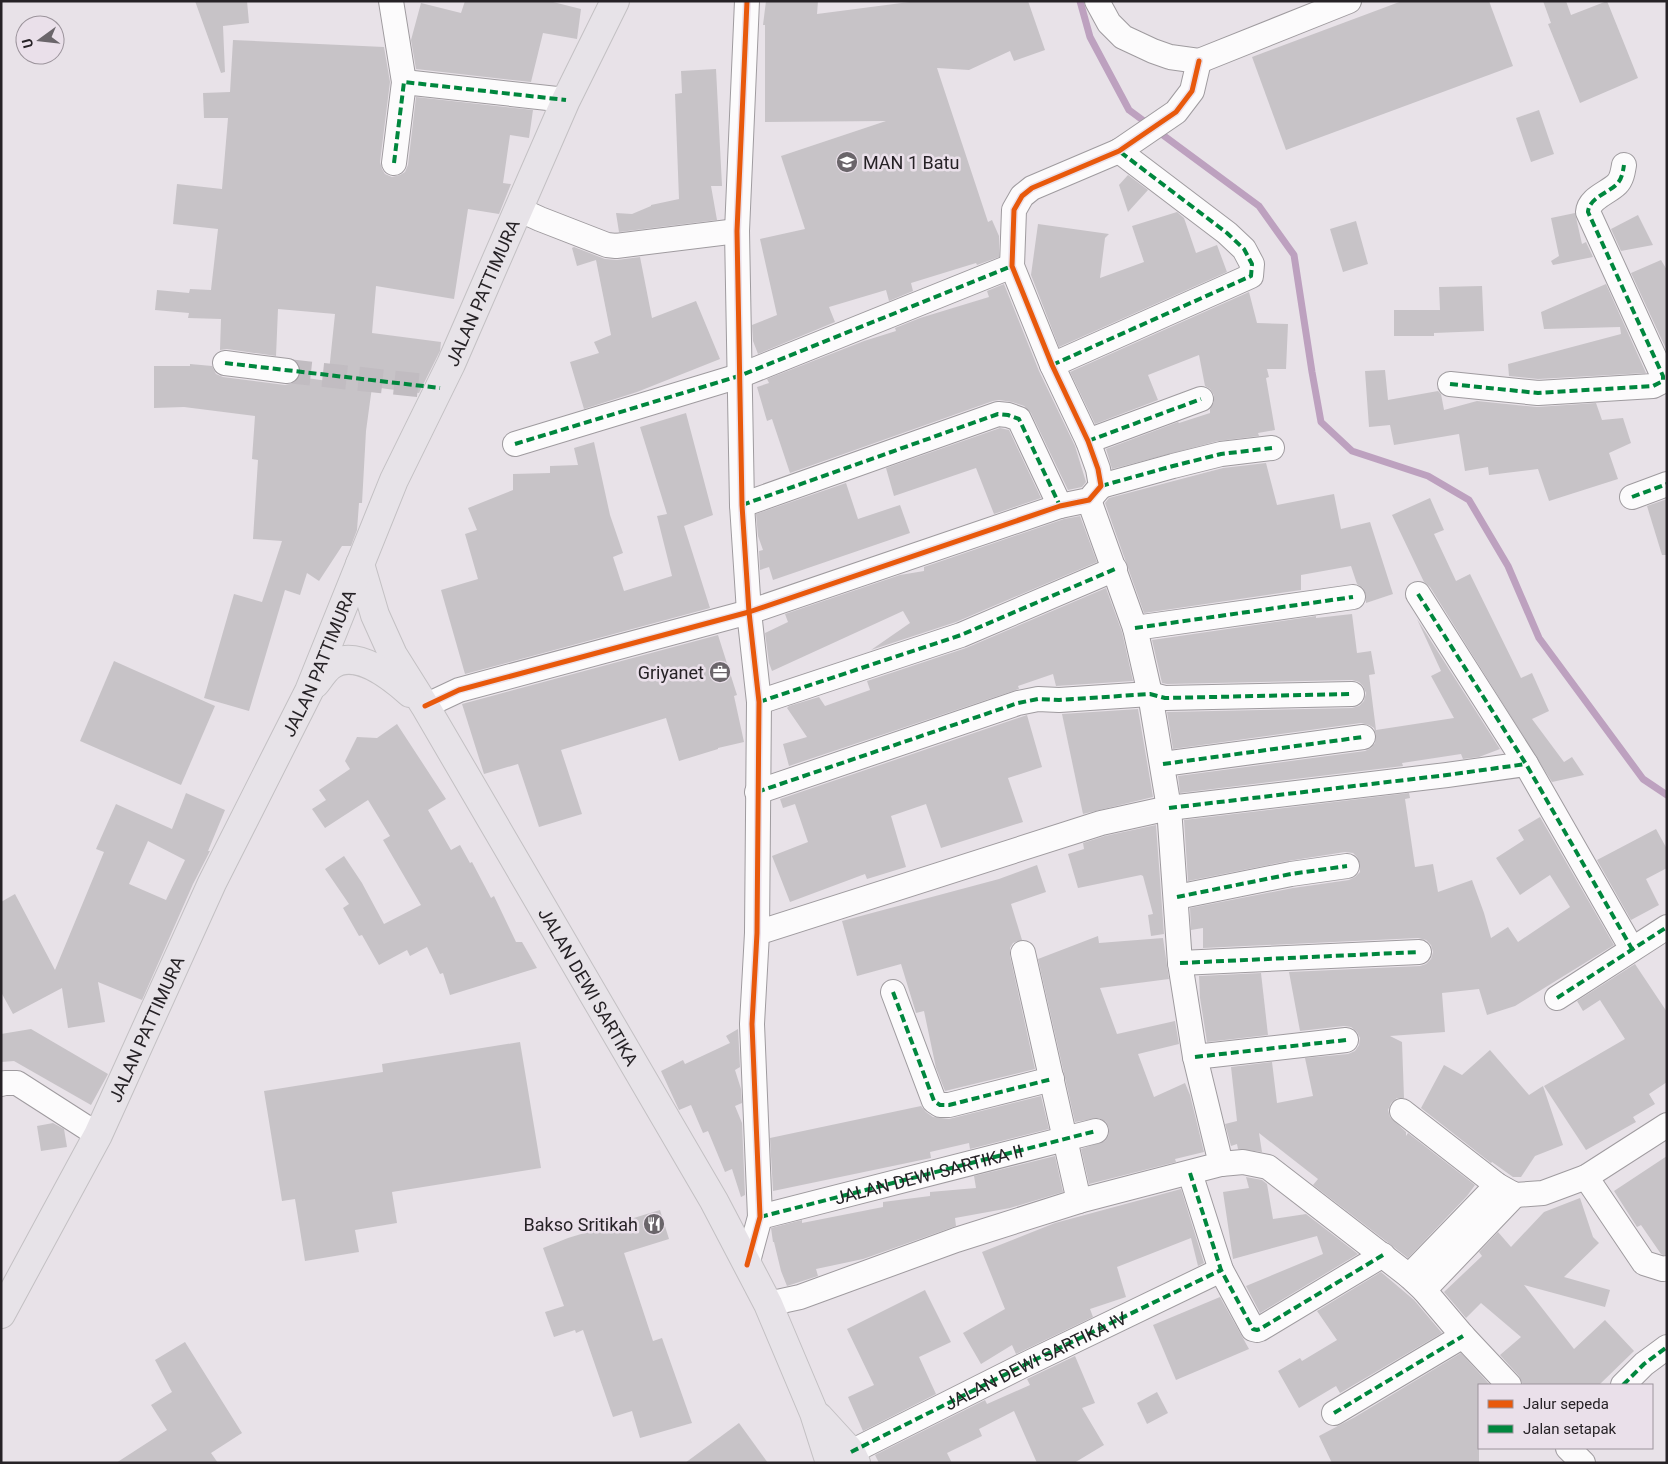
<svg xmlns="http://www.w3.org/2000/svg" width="1668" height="1464" font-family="Roboto,sans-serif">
<rect width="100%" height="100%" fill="#e8e2e8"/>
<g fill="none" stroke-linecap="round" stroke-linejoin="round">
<polyline stroke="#bda1bf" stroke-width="7" points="1080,1 1090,37 1129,110 1259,206 1294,255 1312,372 1321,422 1352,451 1428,476 1469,500 1508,566 1539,638 1643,779 1667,795"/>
</g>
<g fill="#c7c3c7" fill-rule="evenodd">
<polygon points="195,1 247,1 249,23 223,26 225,72 221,73"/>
<polygon points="465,1 549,1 581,9 577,39 543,33 531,82 416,69 411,40 421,3 461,13"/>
<polygon points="766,1 818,1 817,14 917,1 1028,1 1045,50 1014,61 1010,51 969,70 937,68 988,222 992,220 999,236 999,257 977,265 976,263 911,283 913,291 889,301 886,290 829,307 835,322 758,354 753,341 752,325 777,315 760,239 805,229 781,156 886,121 765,122 765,25 763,25"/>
<polygon points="1402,1 1489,1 1513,66 1286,150 1252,57"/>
<polygon points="1543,1 1566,1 1571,15 1607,1 1638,78 1580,103 1548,24 1551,23"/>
<polygon points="233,40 384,47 390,82 380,162 382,169 385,174 392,177 400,175 405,172 408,165 416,97 533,110 529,138 510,135 503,183 511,184 499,214 468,209 454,299 376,286 372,333 441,342 440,351 419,393 372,387 366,431 362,503 359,503 357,530 351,546 342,546 319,581 307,573 300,595 285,590 249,711 204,698 234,594 262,602 282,541 253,539 258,460 252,459 255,416 184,407 154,408 154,366 190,366 190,364 212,366 216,374 223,377 285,385 293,383 299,377 328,381 335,314 278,309 276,356 227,349 220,350 221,319 188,318 189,313 155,310 157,290 189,293 190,289 211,290 218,229 173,224 177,184 222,189 228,118 204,118 203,93 230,92"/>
<polygon points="716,69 722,186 711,186 717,220 619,232 616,213 632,214 651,206 651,205 679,199 675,94 682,93 681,71"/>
<polygon points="1539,110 1554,154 1531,162 1516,118"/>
<polygon points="1128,175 1148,190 1128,212 1119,185"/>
<polygon points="1177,212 1184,218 1196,253 1217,245 1227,272 1059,347 1031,275 1038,224 1109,234 1105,238 1100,278 1144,262 1132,226"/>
<polygon points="1575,213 1582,244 1586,242 1593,257 1553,265 1551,261 1559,256 1551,218"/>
<polygon points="1638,215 1653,245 1621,251 1611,229"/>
<polygon points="1356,221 1368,264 1343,272 1330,229"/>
<polygon points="574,247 605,259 617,260 640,257 652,318 696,301 720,359 637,392 584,409 570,362 599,353 594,342 611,335 596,260 577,266 572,248"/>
<polygon points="1661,260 1667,270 1667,351 1631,273"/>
<polygon points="1004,284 1039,371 1075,446 1086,482 1082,487 1068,490 1031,413 1024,406 1012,402 999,400 993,401 790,473 772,419 767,421 757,387 769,383 767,379 864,341 896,331 895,328 920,318 989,297 987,291"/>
<polygon points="1606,284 1646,373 1538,379 1509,376 1508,364 1621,334 1620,327 1544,329 1541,312"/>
<polygon points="1482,286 1484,331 1434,333 1434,336 1394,336 1394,310 1440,310 1439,287"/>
<polygon points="1249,292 1257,323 1288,324 1286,369 1267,369 1269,377 1266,378 1275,430 1258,433 1259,436 1218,441 1112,469 1106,449 1178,422 1179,423 1210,413 1210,409 1214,402 1214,395 1210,389 1205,386 1199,355 1148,375 1158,400 1095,424 1070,372"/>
<polygon points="1385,370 1388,400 1438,391 1441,394 1444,410 1477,401 1537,407 1596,403 1602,420 1623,418 1631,443 1609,453 1618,479 1549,501 1538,469 1489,475 1488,467 1465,471 1459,434 1394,445 1390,425 1369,427 1365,371"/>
<polygon points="686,413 713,515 684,526 710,608 465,674 441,590 478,579 465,534 477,530 468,508 513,490 513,474 550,473 550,466 578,465 574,448 594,442 610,515 623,553 613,557 624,591 672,576 657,516 667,514 640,427"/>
<polygon points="1000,428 1009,430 1041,498 994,514 976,468 894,496 886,468"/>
<polygon points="1266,463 1277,505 1334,494 1341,529 1370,522 1393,594 1366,603 1366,595 1363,588 1357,584 1351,566 1301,575 1301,590 1144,613 1105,503 1109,498 1223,468"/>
<polygon points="846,483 858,519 900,505 910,533 773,580 769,567 760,570 759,551 763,550 758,536 756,514"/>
<polygon points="1430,498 1444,530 1434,534 1456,581 1470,574 1521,678 1532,673 1549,711 1532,719 1564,762 1572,757 1584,775 1552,782 1430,587 1424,582 1392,515"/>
<polygon points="1667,499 1667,555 1662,555 1647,506"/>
<polygon points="1080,516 1097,562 956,622 871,650 910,623 903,611 772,671 769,663 765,633 788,622 785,614 900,575 924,571 924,567 1064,519"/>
<polygon points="1106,588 1122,632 1133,681 1056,686 1053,674 1018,686 1019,689 789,766 783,744 807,737 787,708 789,706 819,697 825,706 870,690 867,681 966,648"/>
<polygon points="1352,614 1357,653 1371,651 1375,674 1369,675 1376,730 1454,718 1431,676 1441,671 1417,619 1500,749 1479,757 1463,759 1461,754 1402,763 1403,766 1180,793 1178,776 1365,751 1371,748 1375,743 1376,735 1374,728 1369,725 1361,723 1173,749 1167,712 1352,708 1359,706 1364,701 1366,693 1363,686 1359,682 1352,680 1167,684 1162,683 1152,640 1316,616 1316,618"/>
<polygon points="718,635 737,695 734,696 744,742 718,748 718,749 679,761 666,718 561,750 582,814 539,827 518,764 484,774 462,704"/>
<polygon points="114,661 215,706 181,785 80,741"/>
<polygon points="1138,709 1153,797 1083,814 1062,714"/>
<polygon points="1027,715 1042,767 1008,778 1023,822 941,848 926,804 891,816 906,867 867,879 865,874 790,902 772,856 808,842 795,804 783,808 780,799"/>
<polygon points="397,724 446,799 428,810 451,850 460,845 470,863 472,862 491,898 494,896 516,942 522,942 537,968 450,995 443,973 440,974 427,947 410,956 407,950 379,965 362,935 359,936 343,908 349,904 325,869 344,856 362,883 384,924 421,905 383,840 390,836 368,800 325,828 312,809 326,800 319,790 350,769 345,761 357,737 377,738"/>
<path d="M186 793 225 810 208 851H210L193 884 142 1000 98 982 105 1022 68 1028 62 988 13 1014 1 992V902L15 894 55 970 104 852 96 849 116 804 172 829ZM148 841 185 860 166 900 129 884Z"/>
<polygon points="1409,793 1410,798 1405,799 1415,867 1433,864 1438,892 1472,880 1484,913 1491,938 1508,927 1518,942 1570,907 1550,875 1520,895 1496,858 1524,840 1518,830 1540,817 1614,945 1515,1006 1487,1015 1479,989 1442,993 1445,1032 1390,1036 1402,1042 1404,1098 1397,1098 1391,1103 1388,1110 1390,1117 1406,1132 1406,1136 1408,1133 1475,1185 1467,1196 1408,1258 1313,1185 1318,1179 1259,1133 1262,1152 1238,1149 1237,1144 1231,1146 1225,1124 1237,1121 1231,1067 1272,1062 1277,1103 1313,1096 1305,1058 1348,1054 1355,1051 1359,1045 1360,1038 1357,1032 1351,1027 1344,1026 1300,1031 1289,972 1420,966 1426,964 1431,959 1433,952 1431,945 1426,940 1418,938 1203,948 1203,928 1191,930 1190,908 1293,888 1349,880 1355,877 1360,872 1360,864 1357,857 1353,853 1345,852 1288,861 1188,881 1184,820"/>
<polygon points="1156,825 1164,934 1151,936 1148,915 1153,914 1143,876 1141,875 1078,888 1068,854 1084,849 1083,843 1105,836"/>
<polygon points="1656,829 1667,849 1667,868 1646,879 1659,905 1631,920 1597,860"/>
<polygon points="1037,865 1046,892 1011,904 1022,940 1013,943 1010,948 1010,956 1035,1069 945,1091 936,1068 924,1011 916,1013 901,964 857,976 842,921 999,879"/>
<polygon points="1098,936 1099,943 1163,938 1169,979 1100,988 1117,1034 1175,1021 1179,1044 1138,1054 1154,1097 1185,1083 1190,1095 1204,1152 1175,1159 1176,1162 1089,1184 1081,1149 1105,1141 1109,1135 1109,1128 1106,1122 1099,1118 1075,1122 1038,959"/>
<polygon points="1635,964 1667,1012 1667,1082 1649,1094 1655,1104 1633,1117 1636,1122 1586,1150 1544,1086 1625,1039 1600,1000 1583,1011 1577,1001"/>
<polygon points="1261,973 1268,1035 1207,1042 1200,998 1199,976"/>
<polygon points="31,1029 108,1074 91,1105 14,1061 1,1062 1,1034"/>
<polygon points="738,1029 740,1067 735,1070 741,1089 742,1103 735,1106 742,1123 745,1195 741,1197 732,1169 725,1172 708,1131 703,1133 691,1105 679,1110 661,1071 683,1060 685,1064 730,1043 726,1036"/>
<polygon points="520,1042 541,1168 392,1192 397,1223 355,1230 359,1252 305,1261 295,1199 282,1201 264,1091 383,1072 382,1064"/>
<polygon points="1490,1050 1529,1095 1543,1086 1563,1145 1535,1156 1521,1177 1513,1177 1492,1162 1491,1163 1421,1108 1444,1065 1462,1075"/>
<polygon points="1041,1096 1049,1129 970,1149 969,1143 930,1152 931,1158 773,1191 770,1138 921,1106 926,1112 933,1117 949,1119"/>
<polygon points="53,1123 64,1129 67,1147 41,1151 37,1126"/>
<polygon points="1055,1156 1063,1192 1010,1208 955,1218 956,1226 863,1259 816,1269 818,1276 787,1286 781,1271 774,1242 773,1242 771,1228 802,1220 802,1223 883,1207 883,1202 930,1196 930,1192 976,1188 974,1176"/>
<polygon points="1667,1156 1667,1255 1663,1255 1661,1254 1641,1225 1637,1227 1614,1191"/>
<polygon points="1246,1177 1262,1180 1267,1184 1273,1219 1306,1214 1358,1254 1260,1313 1246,1286 1323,1254 1317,1236 1233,1259 1223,1192 1249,1188"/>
<polygon points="1181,1189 1204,1263 1198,1266 1191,1238 1117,1267 1126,1297 1090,1309 1093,1317 1016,1354 1012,1345 981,1364 963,1333 1005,1309 982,1252 1055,1223"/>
<polygon points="1580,1198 1593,1237 1599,1243 1564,1277 1610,1290 1605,1307 1524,1285 1574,1349 1605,1320 1634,1351 1599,1385 1523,1385 1519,1376 1500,1355 1521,1337 1481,1303 1466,1318 1444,1292 1482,1256 1479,1252 1498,1232 1511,1247 1544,1212"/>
<polygon points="660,1210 669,1239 624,1253 653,1341 662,1338 692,1423 640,1438 632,1411 613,1417 583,1330 576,1333 575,1330 554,1337 545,1312 564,1306 543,1248 568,1238"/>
<polygon points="1381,1272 1414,1300 1442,1333 1340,1393 1336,1386 1299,1408 1278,1371 1300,1358 1302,1361 1337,1340 1317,1311"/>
<polygon points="925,1290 951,1342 919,1357 936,1394 863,1431 848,1397 874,1385 847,1329"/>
<polygon points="1220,1297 1249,1349 1176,1380 1153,1325"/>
<polygon points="185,1342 242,1433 211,1453 218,1463 116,1463 167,1430 151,1405 172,1392 155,1360"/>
<polygon points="1461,1353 1490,1385 1479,1385 1479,1463 1332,1463 1319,1436 1355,1417"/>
<polygon points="1075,1356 1095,1403 1082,1408 1104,1445 1074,1463 1037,1463 1014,1411 979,1429 982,1436 947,1453 952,1463 879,1463 875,1455 985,1400 987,1404 1030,1385 1027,1379"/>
<polygon points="1157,1392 1168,1413 1147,1424 1137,1403"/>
<polygon points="739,1423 768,1463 685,1463"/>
</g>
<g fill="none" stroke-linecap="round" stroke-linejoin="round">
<polyline stroke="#c1bcc1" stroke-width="24" stroke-dasharray="24 12" stroke-linecap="butt" points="287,371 435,387"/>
<g stroke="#9f9b9f" stroke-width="26">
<g id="minor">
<polyline points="391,1 404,82 394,163"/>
<polyline points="1097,1 1109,23 1123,37 1153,51 1170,57 1199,61 1349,1"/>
<polyline points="404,82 566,100"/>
<polyline points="518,209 540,219 607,245 616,246 737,231"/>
<polyline points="225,363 287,371"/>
<polyline points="1052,365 1251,276 1252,264 1244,249 1227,233 1119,151"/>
<path d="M1450 384 1538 393 1653 386 1663 381V376L1588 212C1589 198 1608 193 1617 184 1622 179 1623 171 1624 165"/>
<polyline points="1088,441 1201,399"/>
<polyline points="515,444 739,376 1012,266"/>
<polyline points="1101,486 1173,466 1221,454 1272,448"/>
<polyline points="1632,497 1667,484"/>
<polyline points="1089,500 1135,628 1150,694 1169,808 1180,963 1195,1057 1221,1164"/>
<polyline points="742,505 998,414 1008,415 1019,419 1060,506"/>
<polyline points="1418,594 1526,764 1632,949"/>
<polyline points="1135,628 1353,597"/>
<polyline points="759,702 961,635 1115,569"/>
<polyline points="425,706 459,690 749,612 1060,506 1089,500 1101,486 1098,469 1088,441 1052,365 1012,266 1014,210 1022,196 1032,188 1119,151 1176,112 1192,91 1199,61"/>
<polyline points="1163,764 1363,737"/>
<polyline points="757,792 1018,703 1038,699 1059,700 1150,694 1165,698 1352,694"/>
<polyline points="1177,897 1291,874 1347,866"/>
<polyline points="757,933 1101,823 1169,808 1447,775 1526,764"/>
<polyline points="1023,953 1079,1201"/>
<polyline points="1180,963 1419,952"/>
<polyline points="893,992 934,1101 940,1105 949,1105 1052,1079"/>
<polyline points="1557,998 1667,927"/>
<polyline points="1195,1057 1346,1040"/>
<polyline points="1,1084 5,1083 17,1083 98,1135"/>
<polyline points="1402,1111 1497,1185 1515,1195 1543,1193 1586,1177 1667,1125"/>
<polyline points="1190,1173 1221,1270 1253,1329 1257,1330 1260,1329 1383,1255"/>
<polyline points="1586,1177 1644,1263 1663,1269 1667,1268"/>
<path id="s1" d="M760 1217 1096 1131"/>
<polyline points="747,1265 760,1217 752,1024 757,933 759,702 749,612 742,505 737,231 747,1"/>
<polyline points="1409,1276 1497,1185"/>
<polyline points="1424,1290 1515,1195"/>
<polyline points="768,1304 800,1297 956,1240 1079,1201 1221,1164 1243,1162 1268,1167 1409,1276 1424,1290 1463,1336 1509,1385"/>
<polyline points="1623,1385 1644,1364 1667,1347"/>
<polyline points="1334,1413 1463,1336"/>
<polyline points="1568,1448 1583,1463"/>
<polyline points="851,1452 1022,1366 1221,1270"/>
</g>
</g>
<g stroke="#c3c0c3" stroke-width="30">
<g id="primary">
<path id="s2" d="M360 564 375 615 393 655 425 706 714 1201 768 1304 814 1413 830 1463"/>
<path d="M315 684C319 679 324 671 330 666 355 647 392 677 410 693"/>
<path id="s3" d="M1 1314 98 1135 212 883 309 691 394 480 451 364 566 100 615 1"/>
<polyline points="819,1417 851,1452 856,1463"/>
</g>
</g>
<use href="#minor" stroke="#fcfbfc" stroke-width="24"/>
<use href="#primary" stroke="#e7e3e8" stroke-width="28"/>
<g stroke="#00873e" stroke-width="4" stroke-dasharray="8 4" stroke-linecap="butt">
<polyline points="394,163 404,82 566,100"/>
<polyline points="225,363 440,388"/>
<polyline points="1052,365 1251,276 1252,264 1244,249 1227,233 1119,151"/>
<path d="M1450 384 1538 393 1653 386 1663 381V376L1588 212C1589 198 1608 193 1617 184 1622 179 1623 171 1624 165"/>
<polyline points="1088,441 1201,399"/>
<polyline points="515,444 739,376 1012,266 1013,271"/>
<polyline points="1101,486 1173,466 1221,454 1272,448"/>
<polyline points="1632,497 1667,484"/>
<polyline points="742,505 998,414 1008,415 1019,419 1060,506"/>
<polyline points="1418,594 1526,764 1632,949"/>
<polyline points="1135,628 1353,597"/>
<polyline points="759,702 961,635 1115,569"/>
<polyline points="1163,764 1363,737"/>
<polyline points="757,792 1018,703 1038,699 1059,700 1150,694 1165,698 1352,694"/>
<polyline points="1169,808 1447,775 1526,764"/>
<polyline points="1177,897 1291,874 1347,866"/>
<polyline points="1180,963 1419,952"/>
<polyline points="893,992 934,1101 940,1105 949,1105 1052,1079"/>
<polyline points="1557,998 1667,927"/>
<polyline points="1195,1057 1346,1040"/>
<polyline points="1190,1173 1221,1270 1253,1329 1257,1330 1260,1329 1383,1255"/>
<polyline points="760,1217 1096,1131"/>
<polyline points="1623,1385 1644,1364 1667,1347"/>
<polyline points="1334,1413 1463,1336"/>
<path id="s4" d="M851 1452 1022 1366 1221 1270"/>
</g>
<g stroke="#eae0ea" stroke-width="8">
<g id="cycleway">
<polyline points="425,706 459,690 749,612 1060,506 1089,500 1101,486 1098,469 1088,441 1052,365 1012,266 1014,210 1022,196 1032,188 1119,151 1176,112 1192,91 1199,61"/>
<polyline points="747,1265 760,1217 752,1024 757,933 759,702 749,612 742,505 737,231 747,1"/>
</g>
</g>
<use href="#cycleway" stroke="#e8590c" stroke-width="5"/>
</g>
<defs>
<g id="school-disc" transform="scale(1.125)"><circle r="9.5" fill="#6a656a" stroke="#eae0ea"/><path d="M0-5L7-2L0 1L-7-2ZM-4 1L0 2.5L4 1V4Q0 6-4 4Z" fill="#fff"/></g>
<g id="office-disc" transform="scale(1.125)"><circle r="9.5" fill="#6a656a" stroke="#eae0ea"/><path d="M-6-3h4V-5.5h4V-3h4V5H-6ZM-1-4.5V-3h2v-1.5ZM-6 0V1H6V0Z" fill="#fff"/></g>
<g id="restaurant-disc" transform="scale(1.125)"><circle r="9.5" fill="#6a656a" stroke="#eae0ea"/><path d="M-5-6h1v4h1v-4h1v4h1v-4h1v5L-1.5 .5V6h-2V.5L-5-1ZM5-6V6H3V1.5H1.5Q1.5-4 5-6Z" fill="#fff"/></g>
</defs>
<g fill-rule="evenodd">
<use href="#school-disc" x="847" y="162"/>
<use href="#office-disc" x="720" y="672"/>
<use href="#restaurant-disc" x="654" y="1224"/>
</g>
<g text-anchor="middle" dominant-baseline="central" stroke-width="5" stroke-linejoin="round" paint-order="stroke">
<g font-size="18" fill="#262226" stroke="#eae0ea" text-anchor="end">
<text x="863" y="162" text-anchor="start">MAN 1 Batu</text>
<text x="704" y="672">Griyanet</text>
<text x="638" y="1224">Bakso Sritikah</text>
</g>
<g font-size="18" fill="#262226" stroke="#eae0ea">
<text stroke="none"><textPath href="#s3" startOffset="1130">JALAN PATTIMURA</textPath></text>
<text stroke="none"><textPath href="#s3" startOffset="725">JALAN PATTIMURA</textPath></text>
<text stroke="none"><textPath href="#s2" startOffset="482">JALAN DEWI SARTIKA</textPath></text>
<text stroke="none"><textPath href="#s3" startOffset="320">JALAN PATTIMURA</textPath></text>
<text stroke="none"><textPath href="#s1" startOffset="174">JALAN DEWI SARTIKA II</textPath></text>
<text stroke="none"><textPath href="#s4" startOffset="206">JALAN DEWI SARTIKA IV</textPath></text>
</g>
</g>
<rect width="1668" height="1464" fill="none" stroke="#262226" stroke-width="5"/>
<rect x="1478" y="1384" width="175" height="65" fill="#eae0ea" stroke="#9c949c"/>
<rect x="1488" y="1400" width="25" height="8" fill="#e8590c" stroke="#9c949c"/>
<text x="1523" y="1409" font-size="15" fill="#262226">Jalur sepeda</text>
<rect x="1488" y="1425" width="25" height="8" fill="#00873e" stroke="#9c949c"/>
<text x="1523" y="1434" font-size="15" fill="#262226">Jalan setapak</text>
<g transform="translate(40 40) rotate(255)"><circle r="24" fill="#eae0ea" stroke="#9c949c"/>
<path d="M0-4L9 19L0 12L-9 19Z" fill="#6a656a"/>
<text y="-8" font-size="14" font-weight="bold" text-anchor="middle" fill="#262226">U</text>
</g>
</svg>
